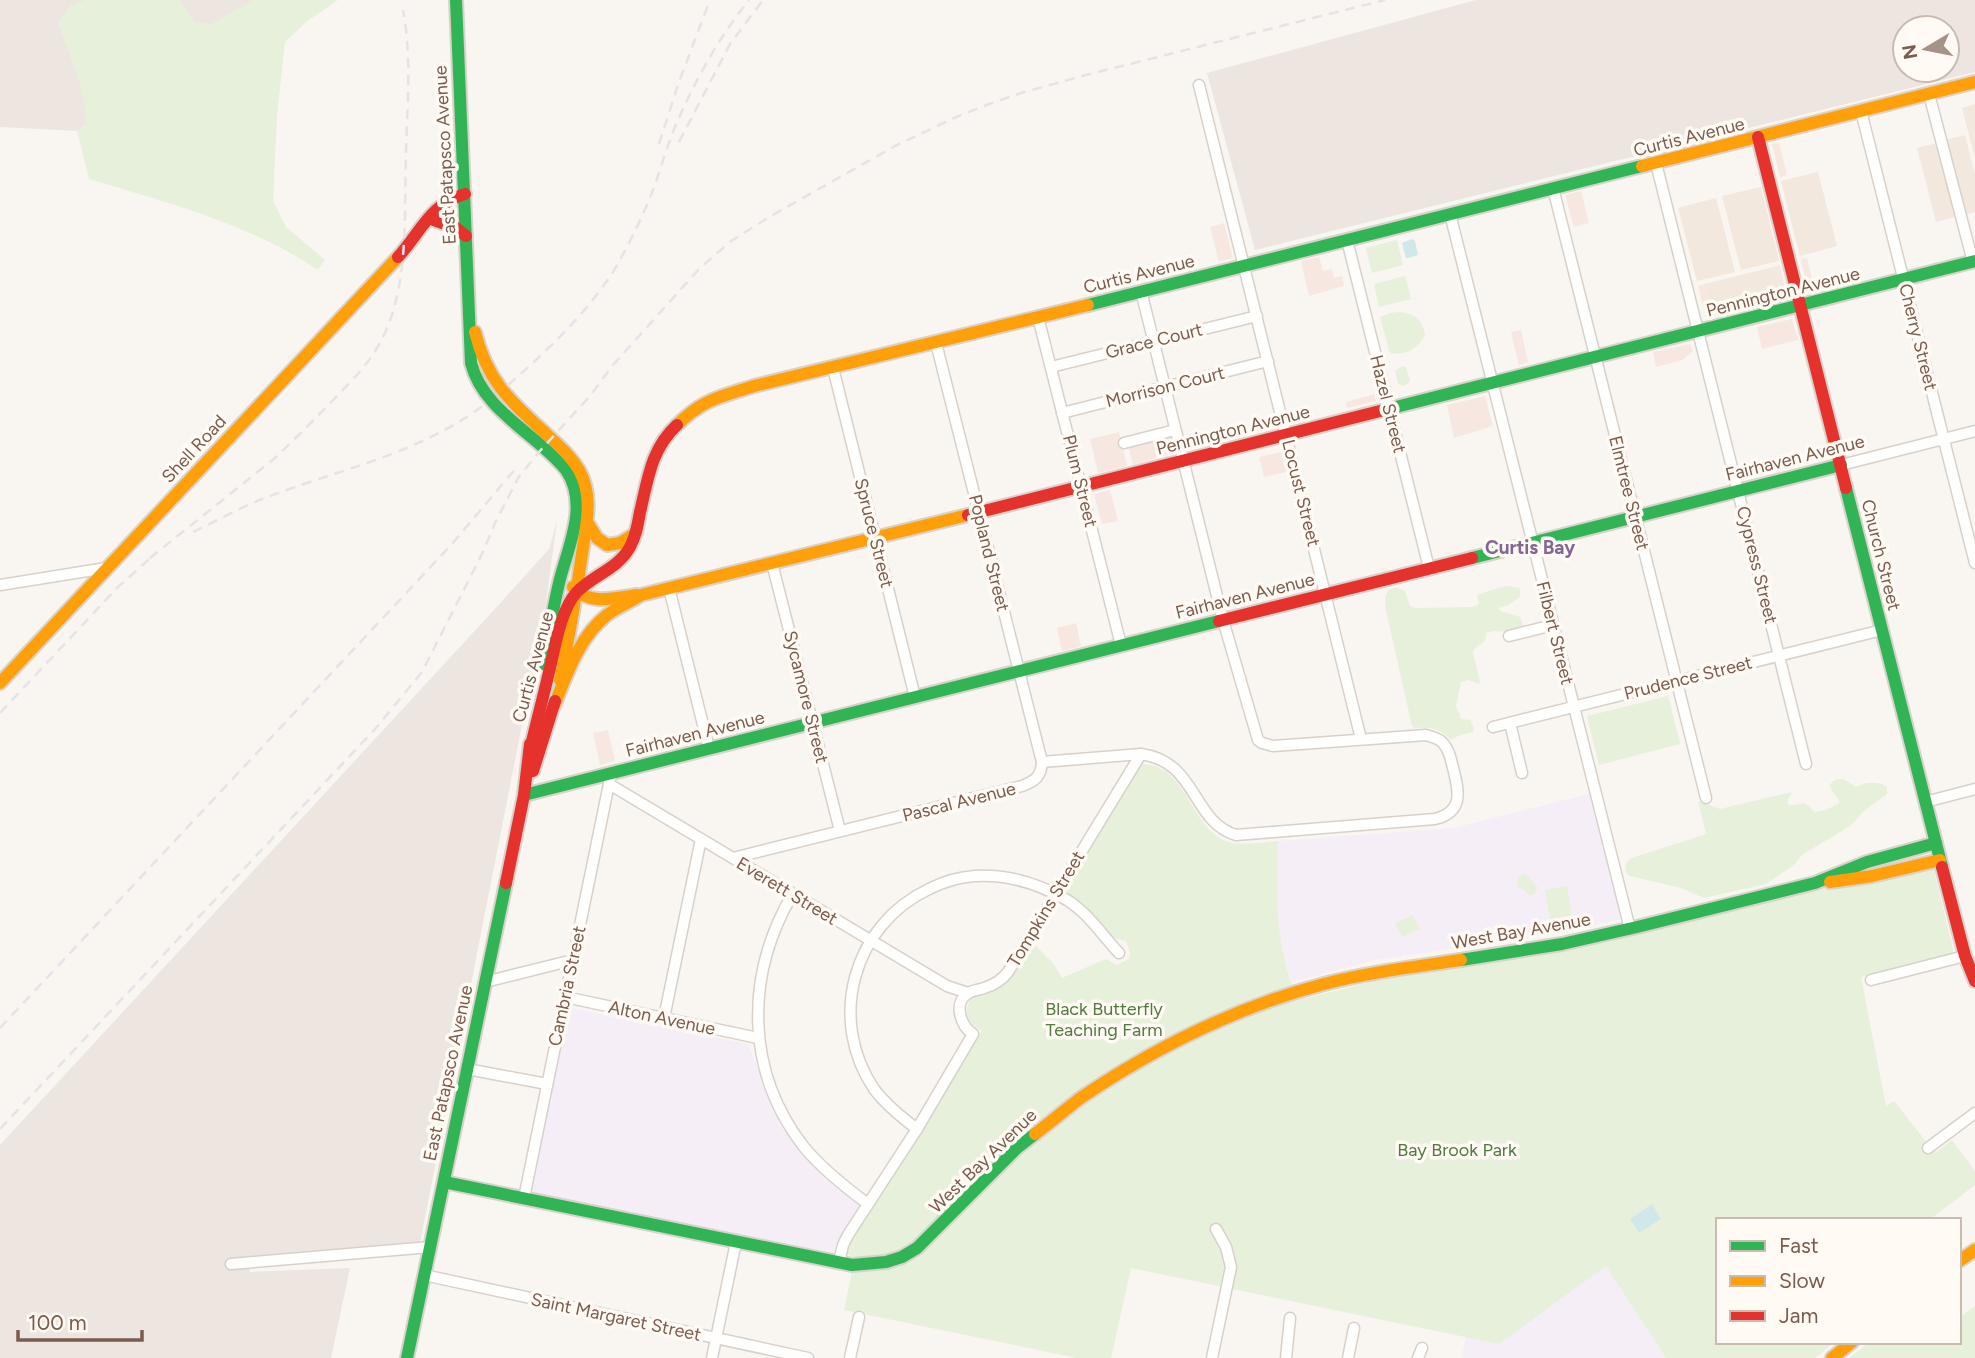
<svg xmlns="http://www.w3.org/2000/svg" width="1975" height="1358" font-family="Figtree,sans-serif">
<rect width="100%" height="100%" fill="#f9f5f0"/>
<g fill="#f2e8de">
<polygon points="1975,104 1975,158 1962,108"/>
<polygon points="1965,135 1975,175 1975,212 1964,215 1945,140"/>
<polygon points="1937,143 1955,217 1936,222 1917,148"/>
<polygon points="1818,172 1837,246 1800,256 1781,181"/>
<polygon points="1761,187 1779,261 1741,270 1722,196"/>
<polygon points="1716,198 1735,272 1697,281 1678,208"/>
<polygon points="1773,267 1781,299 1712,316 1704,284"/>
</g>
<g fill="#f6e8e1">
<polygon points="1779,143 1787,175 1780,177 1772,144"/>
<polygon points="1581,191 1589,223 1574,227 1565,195"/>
<polygon points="1224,223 1233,258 1219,262 1210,227"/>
<polygon points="1319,257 1323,271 1332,269 1334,278 1342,276 1344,286 1309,296 1301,261"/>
<polygon points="1807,258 1815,291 1809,293 1801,260"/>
<polygon points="1780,265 1787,298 1781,299 1773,267"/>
<polygon points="1704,284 1712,316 1706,318 1698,286"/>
<polygon points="1792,319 1798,340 1762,349 1757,327"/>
<polygon points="1521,330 1528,362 1519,365 1511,332"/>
<polygon points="1690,344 1693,351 1682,360 1656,367 1653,352"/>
<polygon points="1374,394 1376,401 1347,408 1346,402"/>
<polygon points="1485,396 1493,426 1454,438 1447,405"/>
<polygon points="1119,432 1127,466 1098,473 1090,439"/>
<polygon points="1170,435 1174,452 1133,465 1128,446"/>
<polygon points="1281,452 1286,472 1264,477 1259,457"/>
<polygon points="1110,490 1118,521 1102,524 1094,494"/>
<polygon points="1076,623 1081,646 1062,651 1057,628"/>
<polygon points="608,730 615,761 600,765 593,733"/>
</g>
<g fill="#ede5e0" fill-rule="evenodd">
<polygon points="0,0 264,0 77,131 0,127"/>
<path d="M1476 0H1975V72L1255 250 1207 73ZM1947 28V70H1905V28Z"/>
<polygon points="557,521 546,603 420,1243 249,1259 250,1272 350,1268 331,1358 0,1358 0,1145 494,610 549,549"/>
</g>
<g fill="#f6eef6">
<polygon points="1589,794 1621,919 1561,932 1376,960 1292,982 1284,959 1279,932 1276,899 1278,841 1454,828"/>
<polygon points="571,1008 748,1044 770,1096 785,1124 858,1204 859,1207 839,1244 836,1253 534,1194 532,1190 569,1009"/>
<polygon points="1606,1266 1666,1358 1461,1358 1466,1337 1499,1344"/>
</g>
<g fill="#e7f0db">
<path d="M85 0H179L195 22 211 24 253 0H338L306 22 285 42 277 115 273 201 286 227 325 260 318 270C248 223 168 203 89 179L77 131 86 125C86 90 70 57 58 24L71 5Z"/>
<polygon points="1397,240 1403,265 1372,273 1366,248"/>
<polygon points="1405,276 1411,299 1379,307 1374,284"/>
<path d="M1400 312C1415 314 1422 320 1425 335 1418 349 1405 356 1390 353L1380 317 1390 313Z"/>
<polygon points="1403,366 1406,367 1410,381 1404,386 1398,384 1395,371"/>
<path d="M1505 586 1520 588V597L1508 605 1498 608 1501 611 1520 617 1524 627 1518 632 1493 631 1486 633C1486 643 1482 643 1475 648L1473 652 1480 682 1479 684 1469 680 1461 682 1456 706 1461 719 1470 720 1474 729 1473 732 1460 735 1451 740C1441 728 1429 727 1415 728L1412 726 1385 606V596L1388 591 1396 587 1405 591 1410 606 1415 608 1473 607 1479 604 1477 595 1480 594Z"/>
<polygon points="1668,696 1680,744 1599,765 1587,716"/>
<path d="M1140 764C1189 762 1189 834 1233 843 1247 845 1264 842 1278 841 1277 880 1275 919 1284 957 1287 972 1293 986 1298 1000L1391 977 1562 952 1602 943 1830 887 1930 867 1934 870 1953 949 1952 954 1861 977 1886 1106 1894 1101 1935 1153 1952 1140 1975 1171V1185L1929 1220H1718V1342H1835L1815 1358H1666L1606 1266 1499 1344 1131 1268 1111 1358H1077L844 1310 855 1257 845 1254 852 1235 982 1031C974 1026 966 1021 967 1010 968 989 991 994 1004 983 1014 975 1023 953 1031 941L1053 963 1062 978 1106 959 1117 965 1129 959 1130 953 1126 941 1111 937 1066 895 1064 891Z"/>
<path d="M1837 779H1843L1856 787C1865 782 1879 781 1887 787V794L1865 810 1850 826 1802 855 1794 865 1766 884 1704 898 1681 888 1630 876 1626 873C1625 865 1626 862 1632 858L1706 834 1698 801 1720 809 1792 792 1787 802 1789 805C1802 806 1804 798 1814 812L1826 810 1839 803V801L1831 789 1830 784Z"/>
<polygon points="1524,874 1527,875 1538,888 1533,895 1529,895 1524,890 1517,887 1518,876"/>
<polygon points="1567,886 1573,921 1551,925 1545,890"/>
<polygon points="1413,915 1420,929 1402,937 1395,923"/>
<polygon points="1975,1306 1975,1358 1849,1358 1870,1342 1959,1342 1959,1318"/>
</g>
<g fill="#d0e8ea">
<polygon points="1412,239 1415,241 1418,255 1408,258 1406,258 1402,243"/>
<polygon points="1652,1204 1661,1219 1639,1233 1630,1219"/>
</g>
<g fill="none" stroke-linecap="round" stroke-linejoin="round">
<g stroke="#d7d1cb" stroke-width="13">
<g id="street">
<polyline points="1199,85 1361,739"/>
<polyline points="1929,94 1973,262"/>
<polyline points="1861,111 1975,563"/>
<polyline points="1656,163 1806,764"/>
<polyline points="1553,188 1706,798"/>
<polyline points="1450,214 1630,929"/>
<polyline points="1347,240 1429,568"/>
<polyline points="1038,317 1121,645"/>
<polyline points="1051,367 1257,316"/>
<polyline points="833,368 915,697"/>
<polyline points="1062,413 1268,361"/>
<polyline points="1124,443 1175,430"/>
<polyline points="1841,465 1975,431"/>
<polyline points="772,563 840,831"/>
<polyline points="0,585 106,568"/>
<polyline points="669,588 709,749"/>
<polyline points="1509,636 1553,625"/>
<polyline points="1510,723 1522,773"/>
<polyline points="1493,727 1882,630"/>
<path d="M1042 762 1141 754C1198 762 1191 821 1236 835L1435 819C1464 812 1459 791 1453 768 1451 759 1449 749 1442 742 1438 738 1432 737 1426 735L1273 746 1262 743 1258 740 1223 620 1141 291"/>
<polyline points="609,784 947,986 968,993"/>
<polyline points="1925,802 1975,789"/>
<path d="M733 858 1022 786C1035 781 1041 777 1042 762L936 343"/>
<path d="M792 895C745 976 745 1071 804 1147 822 1169 845 1187 868 1204"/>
<polyline points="1871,980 1965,956"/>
<polyline points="485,982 573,960"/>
<polyline points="565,997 758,1038"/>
<polyline points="664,1018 701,839"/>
<polyline points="467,1069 547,1084"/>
<path d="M917 1129C901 1117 886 1105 874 1089 827 1019 853 925 929 889 943 882 959 877 975 876 1007 874 1039 884 1067 900 1088 913 1102 935 1119 953"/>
<polyline points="1928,1148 1975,1113"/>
<polyline points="524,1198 611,774"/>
<path d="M839 1262 843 1245 848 1235 917 1129 973 1034C961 1026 953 1004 967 994 972 990 979 990 984 988 994 985 1002 980 1008 972L1141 754"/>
<polyline points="231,1264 430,1247"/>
<polyline points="424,1275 808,1358"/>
<polyline points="712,1358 736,1242"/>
<polyline points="850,1358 859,1317"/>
<polyline points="1212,1358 1231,1267 1226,1247 1216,1229"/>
<polyline points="1286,1358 1290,1318"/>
<polyline points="1348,1358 1354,1328"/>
<polyline points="1418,1358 1422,1348"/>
</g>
</g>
<g stroke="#d9d2cb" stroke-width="16">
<g id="fast">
<path d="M456 0 471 363C483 411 537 434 566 470 589 504 569 544 560 579 553 607 549 636 543 664"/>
<polyline points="1088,305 1642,166"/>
<polyline points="1392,408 1975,261"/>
<polyline points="1846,488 1942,867"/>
<polyline points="1472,558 1841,465"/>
<polyline points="524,795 1219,621"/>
<polyline points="1461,960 1562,944 1637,927 1815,883 1867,862 1936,843"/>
<polyline points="444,1182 852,1265 886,1262 902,1257 917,1248 1017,1148 1035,1134"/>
<polyline points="407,1358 506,883"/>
</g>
</g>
<g stroke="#d9d2cb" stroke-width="16">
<g id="slow">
<polyline points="1642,166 1975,82"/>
<path d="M475 332C487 380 508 399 543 431 556 443 570 455 579 470 594 497 586 525 582 554 576 596 569 638 560 680"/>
<path d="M677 425C703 399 720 397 754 386L1088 305"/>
<polyline points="587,522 597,538 607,545 620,543 636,533"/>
<path d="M573 587C590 606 614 598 637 595"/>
<polyline points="0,683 398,257"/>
<path d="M554 706C567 674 579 637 607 615 618 607 630 602 641 595L968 515"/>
<polyline points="1830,882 1872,876 1940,860"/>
<path d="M1035 1134C1051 1122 1066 1109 1082 1097 1156 1047 1237 1007 1324 984 1369 972 1415 967 1461 960"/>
<polyline points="1959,1261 1975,1250"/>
<polyline points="1832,1358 1852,1342"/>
</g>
</g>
<g stroke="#d9d2cb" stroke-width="16">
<g id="jam">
<polyline points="1758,137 1846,488"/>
<polyline points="434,220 456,228 466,236"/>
<path d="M398 257C421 232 429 205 465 194"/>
<polyline points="968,515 1392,408"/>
<polyline points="1219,621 1472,558"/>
<path d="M530 750C536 724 543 698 549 672 555 649 560 610 577 592 593 575 618 569 630 547 636 536 638 524 640 512 648 479 651 449 677 425"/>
<polyline points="533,771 555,701"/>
<polyline points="1942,867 1965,956 1975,981"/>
<polyline points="506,883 524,795 530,744"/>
</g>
</g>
<use href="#street" stroke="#fefefd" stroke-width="10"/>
<use href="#fast" stroke="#30b455" stroke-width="12"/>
<use href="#slow" stroke="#ff9f0a" stroke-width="12"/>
<use href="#jam" stroke="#e5322d" stroke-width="12"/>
<g stroke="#e6e3e7" stroke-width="2.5" stroke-dasharray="10 7" stroke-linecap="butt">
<polyline points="679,142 730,44 763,0"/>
<polyline points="659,144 679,82 710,0"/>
<path d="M508 385C547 351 584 316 613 272 625 252 642 218 651 195 661 170 667 144 678 120 697 77 720 36 749 0"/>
<path d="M193 532C218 520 243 506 270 496 342 469 423 452 485 404"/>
<path d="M150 558 275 458C296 438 316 418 336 397 350 382 366 367 377 348 410 294 404 216 406 154 407 107 412 57 403 10"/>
<polyline points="0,713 117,588 156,553"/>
<polyline points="0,1028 451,545 517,467"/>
<polyline points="0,1129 376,728 422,672 482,554 495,523 518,478 539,452 590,396 613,365 699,269 731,241 771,216 895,146 954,118 989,104 1021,93 1086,75 1385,0"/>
</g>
</g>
<g text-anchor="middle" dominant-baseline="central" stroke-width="7" stroke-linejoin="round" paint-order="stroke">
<g font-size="18" fill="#7a5c4d" stroke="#fffaf3">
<text transform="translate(1689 137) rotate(-14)">Curtis Avenue</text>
<text transform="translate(445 155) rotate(-93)">East Patapsco Avenue</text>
<text transform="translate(1139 274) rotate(-14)">Curtis Avenue</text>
<text transform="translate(1783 292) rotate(-14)">Pennington Avenue</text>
<text transform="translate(1918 337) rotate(76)">Cherry Street</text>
<text transform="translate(1154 341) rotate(-14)">Grace Court</text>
<text transform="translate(1165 387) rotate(-14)">Morrison Court</text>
<text transform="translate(1388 404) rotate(76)">Hazel Street</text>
<text transform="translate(1233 430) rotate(-14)">Pennington Avenue</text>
<text transform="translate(194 449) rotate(-47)">Shell Road</text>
<text transform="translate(1795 458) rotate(-14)">Fairhaven Avenue</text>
<text transform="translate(1080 481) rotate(76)">Plum Street</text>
<text transform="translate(1301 493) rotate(76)">Locust Street</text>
<text transform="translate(1629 493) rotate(76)">Elmtree Street</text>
<text transform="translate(874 533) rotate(76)">Spruce Street</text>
<text transform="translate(989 553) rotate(76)">Popland Street</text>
<text transform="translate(1881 555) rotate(76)">Church Street</text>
<text transform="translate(1757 565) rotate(76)">Cypress Street</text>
<text transform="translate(1245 596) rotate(-14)">Fairhaven Avenue</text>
<text transform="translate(1555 633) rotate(76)">Filbert Street</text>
<text transform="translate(533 667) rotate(-75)">Curtis Avenue</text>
<text transform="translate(1688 678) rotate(-14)">Prudence Street</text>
<text transform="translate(806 697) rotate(76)">Sycamore Street</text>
<text transform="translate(695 734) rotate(-14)">Fairhaven Avenue</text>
<text transform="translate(959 802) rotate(-14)">Pascal Avenue</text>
<text transform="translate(787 891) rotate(31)">Everett Street</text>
<text transform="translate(1046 909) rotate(-59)">Tompkins Street</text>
<text transform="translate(1521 931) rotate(-10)">West Bay Avenue</text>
<text transform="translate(567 986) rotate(-78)">Cambria Street</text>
<text transform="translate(662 1018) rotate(12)">Alton Avenue</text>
<text transform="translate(448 1073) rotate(-78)">East Patapsco Avenue</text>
<text transform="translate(983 1161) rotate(-44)">West Bay Avenue</text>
<text transform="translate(616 1317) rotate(12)">Saint Margaret Street</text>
</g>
<g font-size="18" fill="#537a41" stroke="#fffaf3">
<text x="1104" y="1009">Black Butterfly<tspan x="1104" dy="21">Teaching Farm</tspan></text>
<text x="1457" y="1150">Bay Brook Park</text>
</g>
<g font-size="19" font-weight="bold" fill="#846695" stroke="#fffaf3">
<text x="1530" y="547">Curtis Bay</text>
</g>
</g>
<rect x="1716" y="1218" width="245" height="126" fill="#fffaf3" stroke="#cabbb1" stroke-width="2"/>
<rect x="1730" y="1241" width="35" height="10" fill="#30b455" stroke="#cabbb1" stroke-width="2"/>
<text x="1779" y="1253" font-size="21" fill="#7a5c4d">Fast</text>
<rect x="1730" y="1276" width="35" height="10" fill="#ff9f0a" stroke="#cabbb1" stroke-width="2"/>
<text x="1779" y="1288" font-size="21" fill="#7a5c4d">Slow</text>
<rect x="1730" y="1311" width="35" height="10" fill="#e5322d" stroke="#cabbb1" stroke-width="2"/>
<text x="1779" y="1323" font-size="21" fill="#7a5c4d">Jam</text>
<g transform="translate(1926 49) rotate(260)"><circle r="33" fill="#fffaf3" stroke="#cabbb1" stroke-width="2"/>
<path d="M0-5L12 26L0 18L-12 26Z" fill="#a69286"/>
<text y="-10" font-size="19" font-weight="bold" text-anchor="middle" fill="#7a5c4d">N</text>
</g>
<path d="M18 1330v10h124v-10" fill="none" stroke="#7a5c4d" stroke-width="3.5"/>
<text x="28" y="1330" font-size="21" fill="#7a5c4d" stroke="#fffaf3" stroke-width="5" paint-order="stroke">100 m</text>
</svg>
